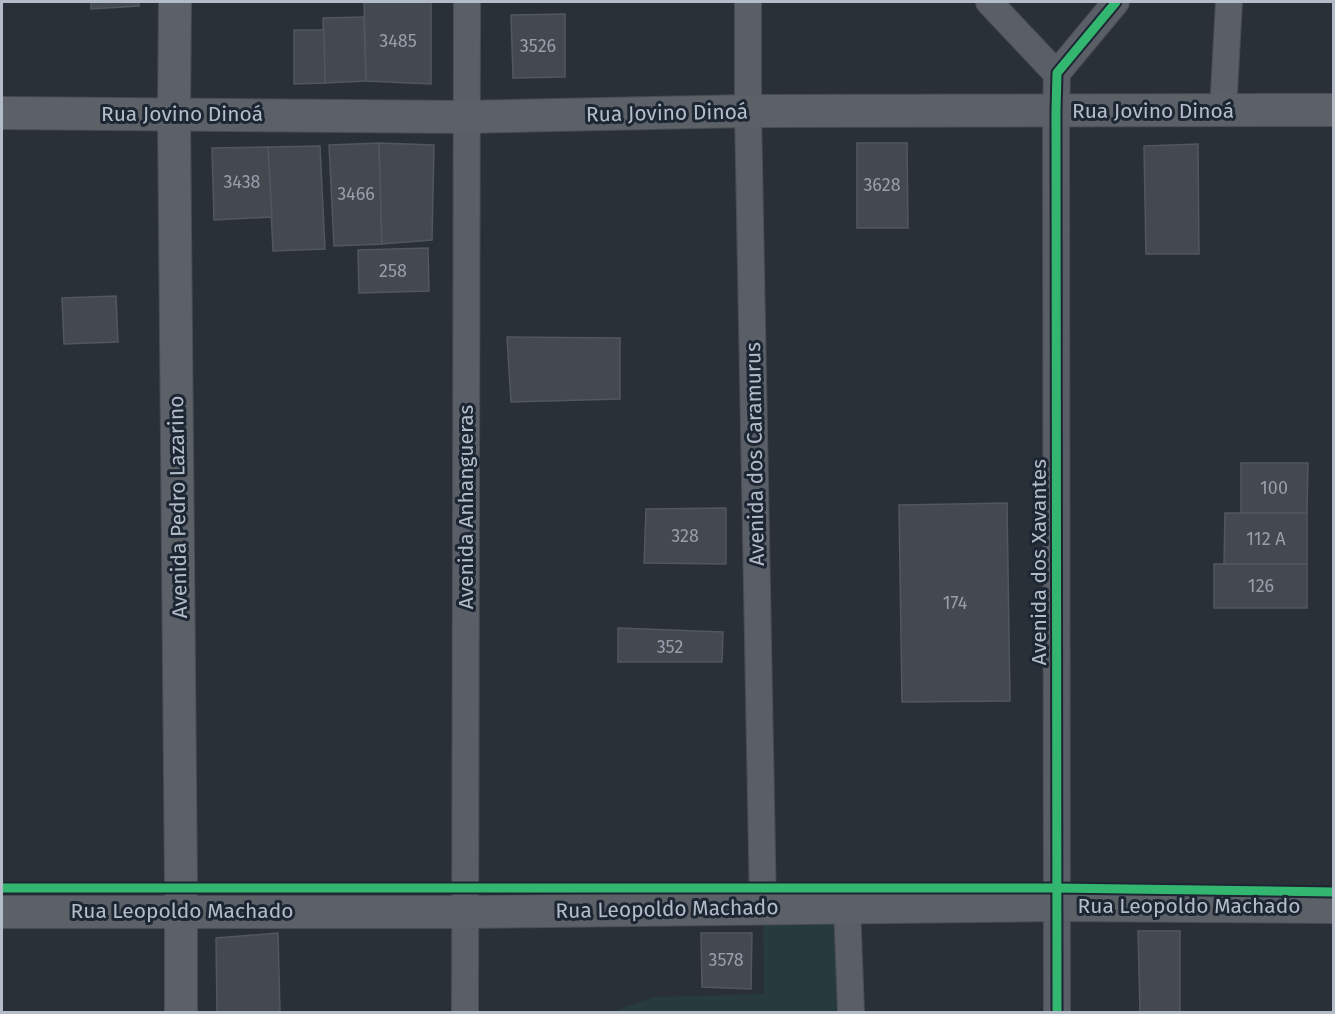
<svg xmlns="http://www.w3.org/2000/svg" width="1335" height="1014" font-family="'Fira Sans',sans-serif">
<rect width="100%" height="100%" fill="#2a3038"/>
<polygon fill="#273a3e" points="835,922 838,1012 611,1012 654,997 764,994 763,923"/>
<g fill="#444950" stroke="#52575f" stroke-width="1.5">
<polygon points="91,2 139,2 139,6 91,9"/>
<polygon points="364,2 431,2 431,84 366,81"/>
<polygon points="565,14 565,77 513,78 511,15"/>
<polygon points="364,17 366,81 325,83 323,18"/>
<polygon points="294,30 324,30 325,83 294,84"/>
<polygon points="379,143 382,244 334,246 329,145"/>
<polygon points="379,143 434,145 432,240 382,244"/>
<polygon points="857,143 907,143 908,228 857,228"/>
<polygon points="1198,144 1199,254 1146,254 1144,146"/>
<polygon points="320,146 325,249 273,251 268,147"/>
<polygon points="268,147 272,217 214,220 212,148"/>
<polygon points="428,248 429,291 359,293 358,250"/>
<polygon points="116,296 118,342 64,344 62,298"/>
<polygon points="507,337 620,338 620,399 511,402"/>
<polygon points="1241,463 1308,463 1307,513 1241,513"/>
<polygon points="1007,503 1010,701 902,702 899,505"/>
<polygon points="726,508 726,564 644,563 646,509"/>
<polygon points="1225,513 1307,513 1307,564 1224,564"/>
<rect x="1214" y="564" width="93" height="44"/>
<polygon points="618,628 723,632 722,662 618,662"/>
<polygon points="1138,931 1180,931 1180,1012 1140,1012"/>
<polygon points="278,933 280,1012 217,1012 216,938"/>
<polygon points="701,933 752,933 751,989 702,987"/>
</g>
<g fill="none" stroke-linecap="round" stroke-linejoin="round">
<g stroke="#484c53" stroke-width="28">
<g id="minor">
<polyline points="748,2 748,111 763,907"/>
<polyline points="989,2 1057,74"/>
<polyline points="1223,110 1229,2"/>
<polyline points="847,906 851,1012"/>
<polyline points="465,1012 467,2"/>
<polyline points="1057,1012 1056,111 1057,73 1116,2"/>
</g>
</g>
<g stroke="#484c55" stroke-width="34">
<g id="major">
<polyline points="175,2 174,114 181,888 181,1012"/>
<polyline points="2,113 466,117 748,111 1334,110"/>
<polyline points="2,912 465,912 1056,905 1334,907"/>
</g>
</g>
<use href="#minor" stroke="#5a5e66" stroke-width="26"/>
<use href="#major" stroke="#5c6168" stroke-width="32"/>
<g stroke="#1d2633" stroke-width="13">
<g id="cycleway">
<polyline points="2,888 1057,888 1334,892"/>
<polyline points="1057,1012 1056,111 1057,73 1116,2"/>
</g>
</g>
<use href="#cycleway" stroke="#33b770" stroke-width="9"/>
</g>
<g text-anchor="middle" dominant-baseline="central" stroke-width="6" stroke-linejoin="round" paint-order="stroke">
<g font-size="18" fill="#989fab">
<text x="398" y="41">3485</text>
<text x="538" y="46">3526</text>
<text x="242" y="182">3438</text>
<text x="882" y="185">3628</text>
<text x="356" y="194">3466</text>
<text x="393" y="271">258</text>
<text x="1274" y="488">100</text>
<text x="685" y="536">328</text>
<text x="1266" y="539">112 A</text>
<text x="1261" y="586">126</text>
<text x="955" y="603">174</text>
<text x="670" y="647">352</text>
<text x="726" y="960">3578</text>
</g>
<g font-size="21" fill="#b4bcc9" stroke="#1d2633">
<text x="1153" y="111">Rua Jovino Dinoá</text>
<text transform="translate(667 113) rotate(-1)">Rua Jovino Dinoá</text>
<text x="182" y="114">Rua Jovino Dinoá</text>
<text transform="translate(755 454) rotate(-91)">Avenida dos Caramurus</text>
<text transform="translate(178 507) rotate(-91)">Avenida Pedro Lazarino</text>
<text transform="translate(466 507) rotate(-90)">Avenida Anhangueras</text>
<text transform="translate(1039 562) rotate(-90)">Avenida dos Xavantes</text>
<text x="1189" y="906">Rua Leopoldo Machado</text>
<text transform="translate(667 909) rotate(-1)">Rua Leopoldo Machado</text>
<text x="182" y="911">Rua Leopoldo Machado</text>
</g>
</g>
<rect width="1335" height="1014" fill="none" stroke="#b4bcc9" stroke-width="6"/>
</svg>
